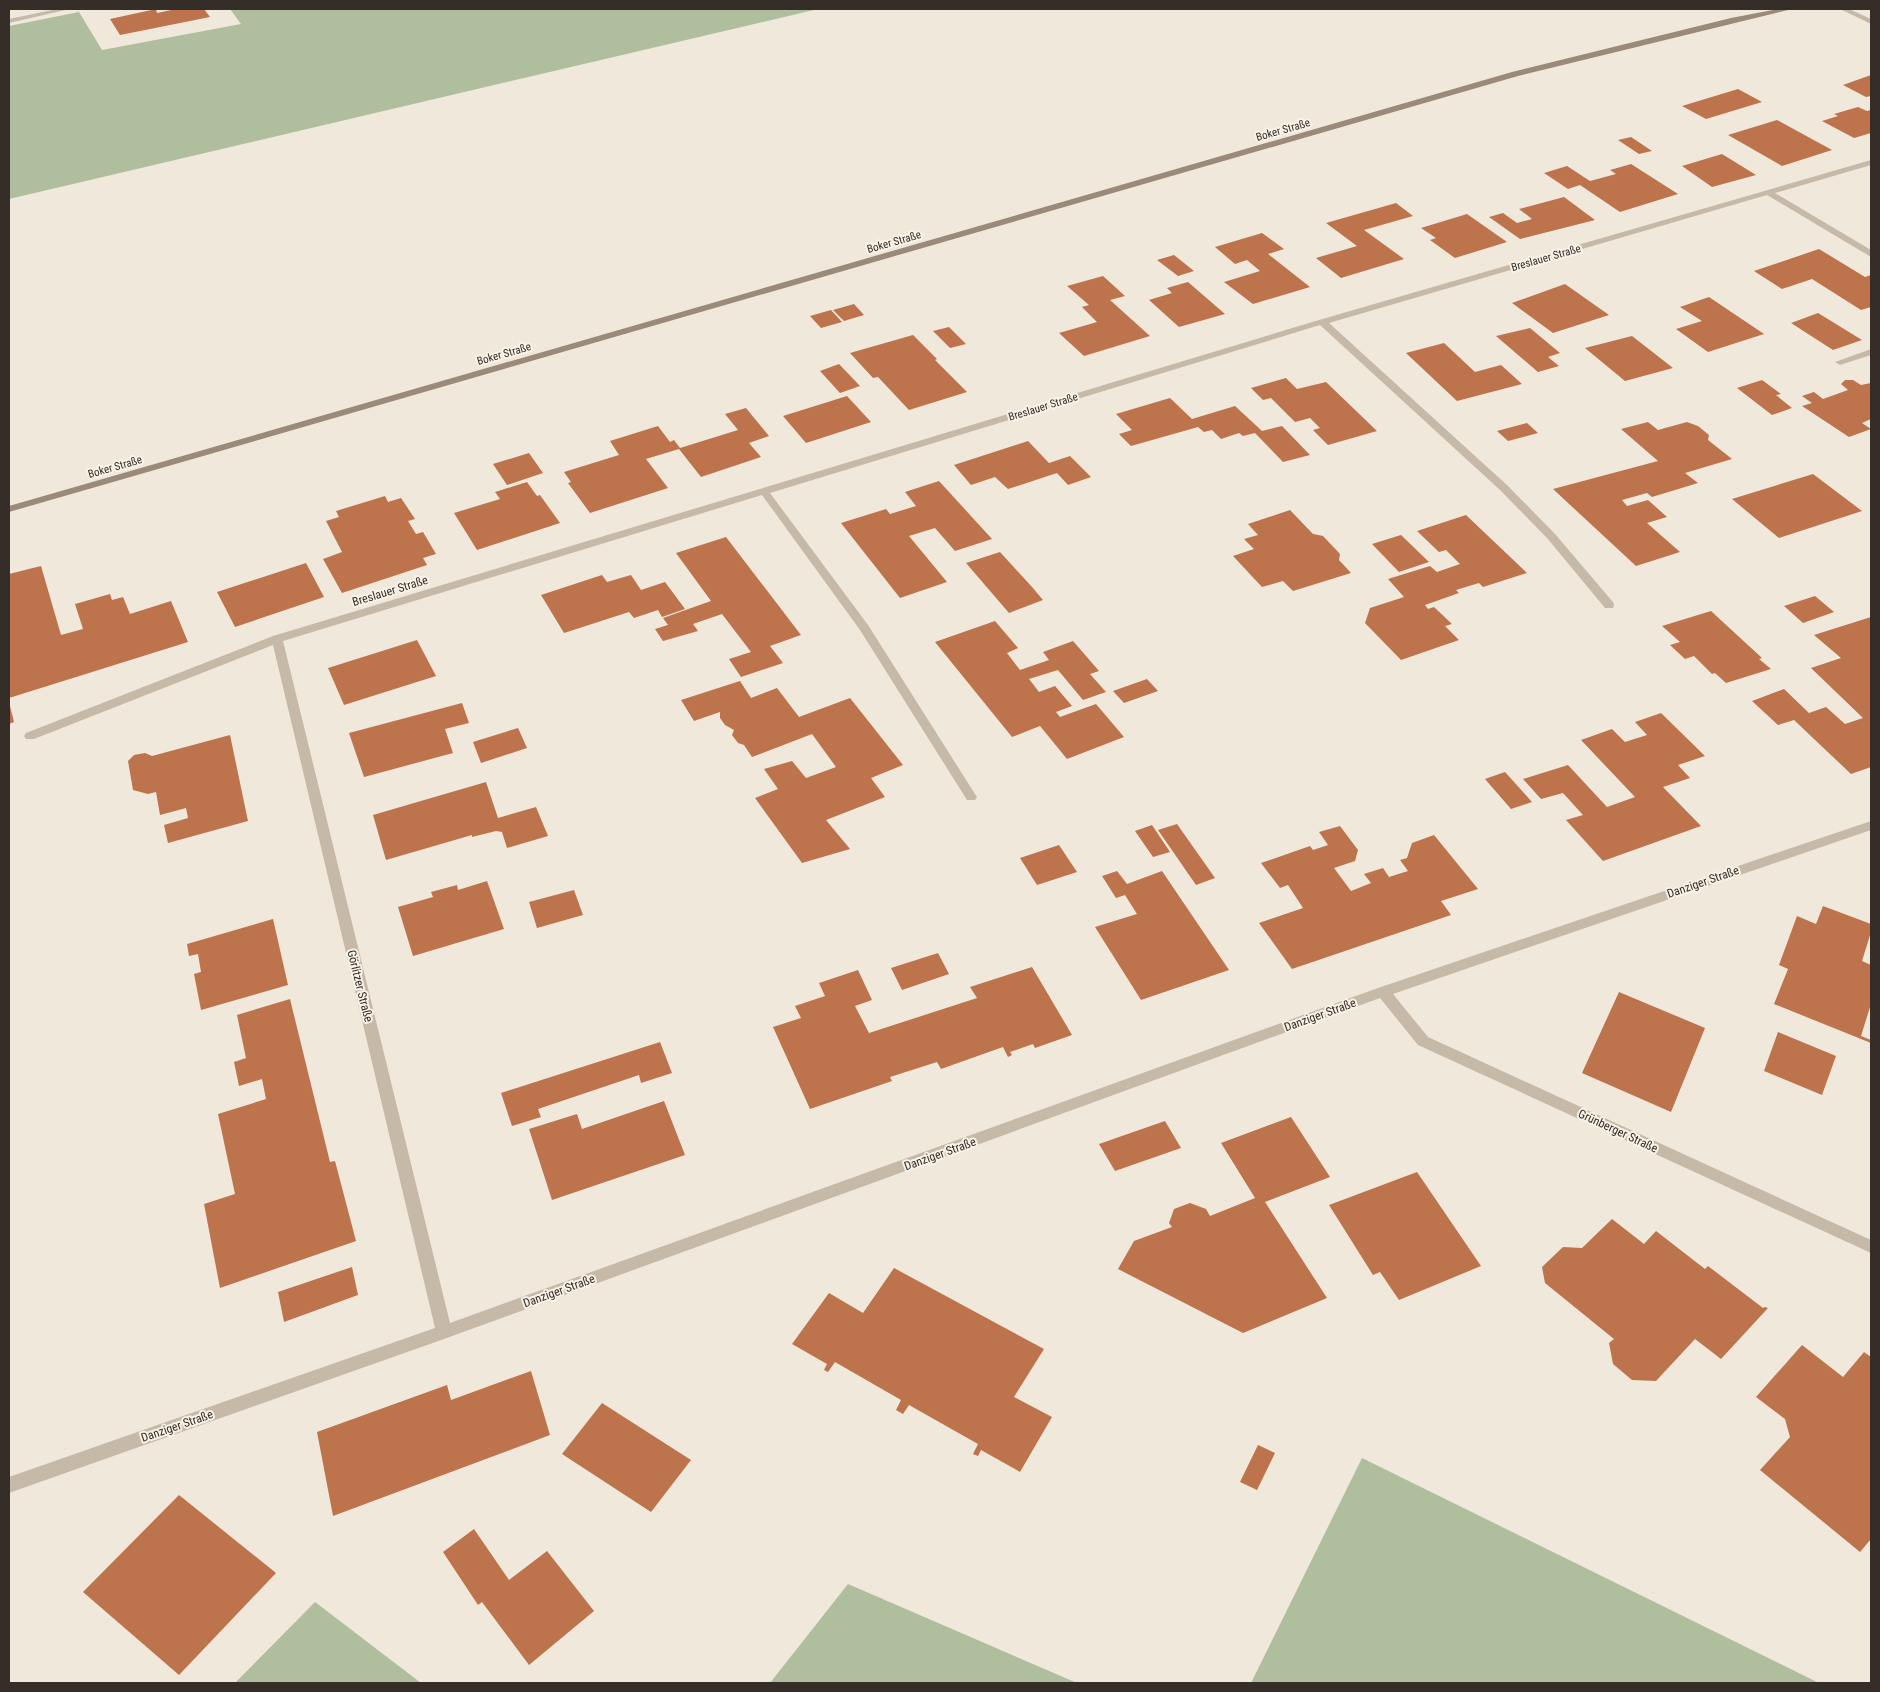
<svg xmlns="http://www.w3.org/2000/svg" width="1880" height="1692" font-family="'Roboto Condensed',sans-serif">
<rect width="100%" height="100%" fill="#f0e8db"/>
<g fill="#afbe9d">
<polygon points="230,9 818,9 9,199 9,26 79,12 102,50 241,24"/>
<polygon points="1362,1458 1819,1683 1251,1683"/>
<polygon points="848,1584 1077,1683 770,1683"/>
<polygon points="315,1602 421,1683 235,1683"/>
</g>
<g fill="#bd734c">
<polygon points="156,9 157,13 176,9 204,9 210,17 120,35 110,19"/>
<polygon points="1871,75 1871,96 1866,97 1843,85"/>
<polygon points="1738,89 1762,102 1706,119 1682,106"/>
<polygon points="1858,107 1867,111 1871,110 1871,133 1854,138 1822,121 1838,116 1834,114"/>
<polygon points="1777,120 1832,150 1782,166 1728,135"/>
<polygon points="1631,137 1652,151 1639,154 1618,140"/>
<polygon points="1722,154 1756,175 1712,187 1682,166"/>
<polygon points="1631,164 1678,194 1620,212 1580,185 1568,189 1544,173 1567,166 1590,181 1616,174 1610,170"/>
<polygon points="1564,197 1595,220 1520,239 1489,217 1503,213 1517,223 1532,219 1519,209"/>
<polygon points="1396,203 1413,216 1364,230 1404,259 1341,278 1316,258 1357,246 1326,223"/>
<polygon points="1467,214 1507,242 1455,258 1430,240 1436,238 1421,228"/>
<polygon points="1262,233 1284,249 1268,254 1310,287 1253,304 1224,282 1260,271 1247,260 1235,264 1215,247"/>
<polygon points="1819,249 1865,277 1871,275 1871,307 1861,310 1812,279 1782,289 1754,271"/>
<polygon points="1174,255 1194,271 1178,276 1157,260"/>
<polygon points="1103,276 1125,296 1110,300 1150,336 1084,356 1059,333 1097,322 1082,307 1089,305 1067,286"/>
<polygon points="1188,282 1225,314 1179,327 1149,300 1172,293 1167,288"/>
<polygon points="1565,284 1609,315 1553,333 1512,303"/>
<polygon points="1709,297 1764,334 1708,352 1676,329 1702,321 1680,307"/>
<polygon points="854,304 864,315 844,321 833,310"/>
<polygon points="831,310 842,322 821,328 810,316"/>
<polygon points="1818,313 1862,340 1833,350 1791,323"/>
<polygon points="949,327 966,344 950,348 933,331"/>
<polygon points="1530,328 1560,353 1548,357 1559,366 1538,372 1496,336"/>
<polygon points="913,335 937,359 935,360 967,392 909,410 878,377 873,378 850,353"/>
<polygon points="1632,336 1673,368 1625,381 1585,348"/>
<polygon points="1444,343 1475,372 1501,365 1522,384 1457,401 1406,353"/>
<polygon points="839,364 860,386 840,393 820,371"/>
<polygon points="1286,378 1297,389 1326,382 1377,431 1328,445 1313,430 1320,428 1310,418 1295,422 1271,398 1263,400 1251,388"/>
<polygon points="1762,380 1781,394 1776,395 1792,408 1772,415 1737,388"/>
<polygon points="1845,380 1853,380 1861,385 1871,383 1871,419 1862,423 1871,429 1849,437 1802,406 1812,403 1802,396 1814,392 1823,399 1848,390 1841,384"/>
<polygon points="847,396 871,422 806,443 783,416"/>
<polygon points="1170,398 1192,419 1235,406 1262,431 1282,426 1310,455 1283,462 1255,433 1243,436 1239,433 1221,439 1212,430 1204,432 1198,427 1131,446 1119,434 1132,430 1116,414"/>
<polygon points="746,408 769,436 749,443 761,457 701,477 679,449 646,459 668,488 590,513 568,483 571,482 564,472 619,455 610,441 658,426 670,442 674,440 680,448 738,430 725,414"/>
<polygon points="1648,422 1658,430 1687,422 1698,426 1709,435 1708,440 1732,459 1685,473 1698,483 1652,497 1647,493 1622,500 1627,506 1648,500 1667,517 1647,523 1680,552 1636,566 1553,489 1658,461 1621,429"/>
<polygon points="1527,423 1538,433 1508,441 1497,431"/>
<polygon points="1028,441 1049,463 1070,456 1091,477 1068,485 1057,473 1008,489 995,477 971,485 954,465"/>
<polygon points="529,453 543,473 507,485 493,464"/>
<polygon points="1813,474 1862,511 1779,538 1732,499"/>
<polygon points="939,481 992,539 955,551 935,528 909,536 947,582 900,598 841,523 886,509 890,514 916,506 905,492"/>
<polygon points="527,482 537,496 540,495 560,523 477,550 454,513 500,499 495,492"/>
<polygon points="385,496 388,502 401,498 415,519 408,521 416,534 423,532 436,554 423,558 427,565 342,593 323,559 342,552 326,521 339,517 336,511"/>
<polygon points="1290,510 1313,534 1323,536 1340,554 1339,560 1351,573 1293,591 1283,581 1262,587 1233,556 1254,549 1244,539 1258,535 1248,524"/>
<polygon points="1466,515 1527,573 1483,587 1479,583 1456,590 1459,593 1425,605 1428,609 1434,607 1452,624 1445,626 1459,640 1401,660 1365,623 1370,608 1404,597 1388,579 1430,566 1437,572 1460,564 1446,550 1439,552 1417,531"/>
<polygon points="1401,535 1429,562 1399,572 1372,544"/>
<polygon points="726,537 801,635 770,646 783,663 741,677 729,659 751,652 722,614 693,624 698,631 663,641 655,629 668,625 663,618 711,601 676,553"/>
<polygon points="1000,552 1032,587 1043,600 1009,613 966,563"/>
<polygon points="306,563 324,597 235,627 217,592"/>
<polygon points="41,566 61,635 83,629 75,604 110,594 112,600 123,597 130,614 171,601 188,642 9,698 9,574"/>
<polygon points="602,575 607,582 631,575 641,590 665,582 685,609 662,617 658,610 634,618 629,612 564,633 541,595"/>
<polygon points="1815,596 1834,612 1803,623 1784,606"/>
<polygon points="1711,611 1762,658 1759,659 1771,669 1726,683 1715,673 1712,674 1694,656 1685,659 1670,645 1680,642 1662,626"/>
<polygon points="1871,617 1871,767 1851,774 1794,720 1778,725 1752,701 1784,689 1809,713 1826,707 1845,724 1863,718 1811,668 1841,658 1814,635"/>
<polygon points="995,621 1018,648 1007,653 1020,670 1049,660 1043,652 1073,641 1099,671 1090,674 1106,692 1083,700 1058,670 1029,679 1039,692 1055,686 1072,706 1056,712 1060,717 1096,704 1124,737 1067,759 1040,726 1012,737 935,642"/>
<polygon points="417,640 436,676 344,705 328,668"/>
<polygon points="1147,679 1158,691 1124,703 1113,691"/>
<polygon points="740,681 751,698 777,688 799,717 850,698 903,765 871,778 885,797 826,820 850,849 802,863 755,798 778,789 764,769 792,761 806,778 836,767 812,734 752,757 744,745 738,743 732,735 734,730 725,725 720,718 720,712 694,721 681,700"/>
<polygon points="9,702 14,722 9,724"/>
<polygon points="462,703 469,723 445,729 453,753 364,777 349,733"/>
<polygon points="1661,713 1705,756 1678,765 1690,778 1663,787 1701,826 1603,861 1566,820 1583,815 1563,793 1541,799 1523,779 1568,765 1607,807 1635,797 1581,740 1612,729 1625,742 1647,735 1635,722"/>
<polygon points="518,728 527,748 481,763 473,742"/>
<polygon points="230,735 248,821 168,843 164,825 188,818 186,808 160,815 156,792 148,794 133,790 128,761 134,755 145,753 152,756"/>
<polygon points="1505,772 1532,802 1511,809 1485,779"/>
<polygon points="486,782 498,818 536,807 548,836 507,848 502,832 496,831 472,837 472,835 386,860 373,815"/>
<polygon points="1177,824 1215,878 1196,885 1158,830"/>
<polygon points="1152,825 1170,852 1153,857 1135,831"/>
<polygon points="1340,826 1358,850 1355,861 1334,868 1351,891 1371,883 1364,874 1383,868 1389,877 1408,871 1400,860 1407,858 1412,843 1434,835 1478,889 1441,901 1451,915 1292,969 1259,923 1303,908 1288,885 1280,888 1261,863 1310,846 1313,850 1328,845 1319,832"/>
<polygon points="1059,845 1077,872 1037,885 1020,858"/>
<polygon points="1117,871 1127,884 1162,871 1229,970 1141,1000 1095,927 1137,914 1125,895 1116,898 1102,876"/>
<polygon points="487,881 504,929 413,956 398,907 433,897 431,892 457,885 458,890"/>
<polygon points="574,890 583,915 537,928 529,902"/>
<polygon points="1823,906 1871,924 1871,932 1862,961 1871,965 1871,1007 1870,1007 1861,1036 1871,1040 1871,1043 1774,1004 1788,969 1779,965 1797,916 1816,924"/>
<polygon points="273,919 288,985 201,1010 194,974 201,972 198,954 189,956 187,944"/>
<polygon points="938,953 949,974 902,990 891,968"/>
<polygon points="1032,967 1072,1035 1035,1048 1033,1044 1010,1052 1012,1055 1008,1057 1003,1047 941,1069 937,1062 890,1077 892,1081 810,1109 773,1027 801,1018 795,1006 825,996 819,983 858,970 872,1000 855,1006 869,1033 977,998 970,987"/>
<polygon points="1619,992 1705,1028 1671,1112 1582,1073"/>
<polygon points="290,999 330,1162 335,1161 356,1241 220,1288 204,1204 235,1194 218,1114 266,1099 262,1079 239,1086 234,1062 246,1058 237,1015"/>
<polygon points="1778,1032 1836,1056 1822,1095 1764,1071"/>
<polygon points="660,1042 672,1073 641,1083 639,1075 538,1109 541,1117 512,1126 501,1093"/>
<polygon points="664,1101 685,1155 552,1200 529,1129 577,1114 582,1129"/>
<polygon points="1291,1117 1330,1177 1265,1202 1327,1298 1243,1333 1118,1269 1134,1241 1172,1227 1169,1223 1174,1209 1190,1203 1206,1209 1210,1216 1255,1198 1221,1143"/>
<polygon points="1165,1121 1181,1148 1115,1171 1099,1144"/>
<polygon points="1417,1172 1481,1266 1399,1300 1380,1272 1373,1275 1329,1205"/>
<polygon points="1612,1219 1644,1244 1656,1231 1705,1269 1708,1266 1763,1308 1765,1307 1768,1308 1721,1359 1695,1339 1656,1381 1632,1380 1613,1364 1609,1343 1614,1339 1545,1283 1542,1267 1563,1247 1582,1248"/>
<polygon points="352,1267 358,1295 284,1322 278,1292"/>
<polygon points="894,1268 1044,1349 1014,1397 1052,1417 1020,1472 981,1450 978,1456 973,1454 978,1444 909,1405 903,1414 896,1410 901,1400 835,1362 828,1372 824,1370 827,1364 792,1344 829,1293 863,1313"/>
<polygon points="1802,1345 1843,1377 1864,1352 1871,1357 1871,1539 1860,1552 1760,1470 1790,1437 1785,1419 1756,1397"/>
<polygon points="531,1371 550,1435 333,1516 317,1432 447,1385 451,1400"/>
<polygon points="602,1403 691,1460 651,1512 562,1454"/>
<polygon points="1258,1445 1275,1453 1257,1490 1240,1482"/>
<polygon points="179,1495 276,1573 179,1675 83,1592"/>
<polygon points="474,1529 509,1580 547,1551 594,1611 529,1665 482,1602 478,1605 443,1552"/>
</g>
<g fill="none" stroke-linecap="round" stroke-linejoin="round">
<g fill="#c7b9a8" fill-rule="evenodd">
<polygon points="57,9 70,9 9,23 9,19"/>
<polygon points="1840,9 1849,9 1871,19 1871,24"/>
<polygon points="1871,160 1871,165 1775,193 1871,250 1871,257 1767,195 1329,323 1508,486 1555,534 1613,602 1614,605 1613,608 1605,608 1547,538 1500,490 1320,325 770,493 868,625 975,794 977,797 975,800 967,800 860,630 762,495 283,641 450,1323 1378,988 1871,821 1871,830 1393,994 1428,1037 1871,1240 1871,1253 1418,1045 1380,998 444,1339 9,1493 9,1477 435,1328 273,645 34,739 26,739 24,736 26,733 273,636 1319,320"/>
<polygon points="1871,349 1871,355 1840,365 1835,362"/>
</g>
<polygon fill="#9b897a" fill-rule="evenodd" points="1778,9 1792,9 1518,76 9,512 9,506 1512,72 1731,18"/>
</g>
<g text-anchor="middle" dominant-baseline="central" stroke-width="4" stroke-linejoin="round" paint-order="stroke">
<g font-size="11" fill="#352d28" stroke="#f8f2e7">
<text transform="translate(1283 130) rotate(-16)">Boker Straße</text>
<text transform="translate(894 242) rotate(-16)">Boker Straße</text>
<text transform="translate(1546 258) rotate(-16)">Breslauer Straße</text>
<text transform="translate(504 354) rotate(-16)">Boker Straße</text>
<text transform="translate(1043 407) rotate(-17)">Breslauer Straße</text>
<text transform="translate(115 467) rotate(-16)">Boker Straße</text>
</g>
<g font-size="12" fill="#352d28" stroke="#f8f2e7">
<text transform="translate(390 591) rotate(-17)">Breslauer Straße</text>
<text transform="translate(1703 882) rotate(-19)">Danziger Straße</text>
<text transform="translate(360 986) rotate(76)">Görlitzer Straße</text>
<text transform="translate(1320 1015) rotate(-20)">Danziger Straße</text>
<text transform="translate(1618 1131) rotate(25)">Grünberger Straße</text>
<text transform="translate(940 1154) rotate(-20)">Danziger Straße</text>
<text transform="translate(559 1291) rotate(-20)">Danziger Straße</text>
<text transform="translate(177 1426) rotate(-19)">Danziger Straße</text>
</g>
</g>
<rect width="1880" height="1692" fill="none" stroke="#352d28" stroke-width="20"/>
</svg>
